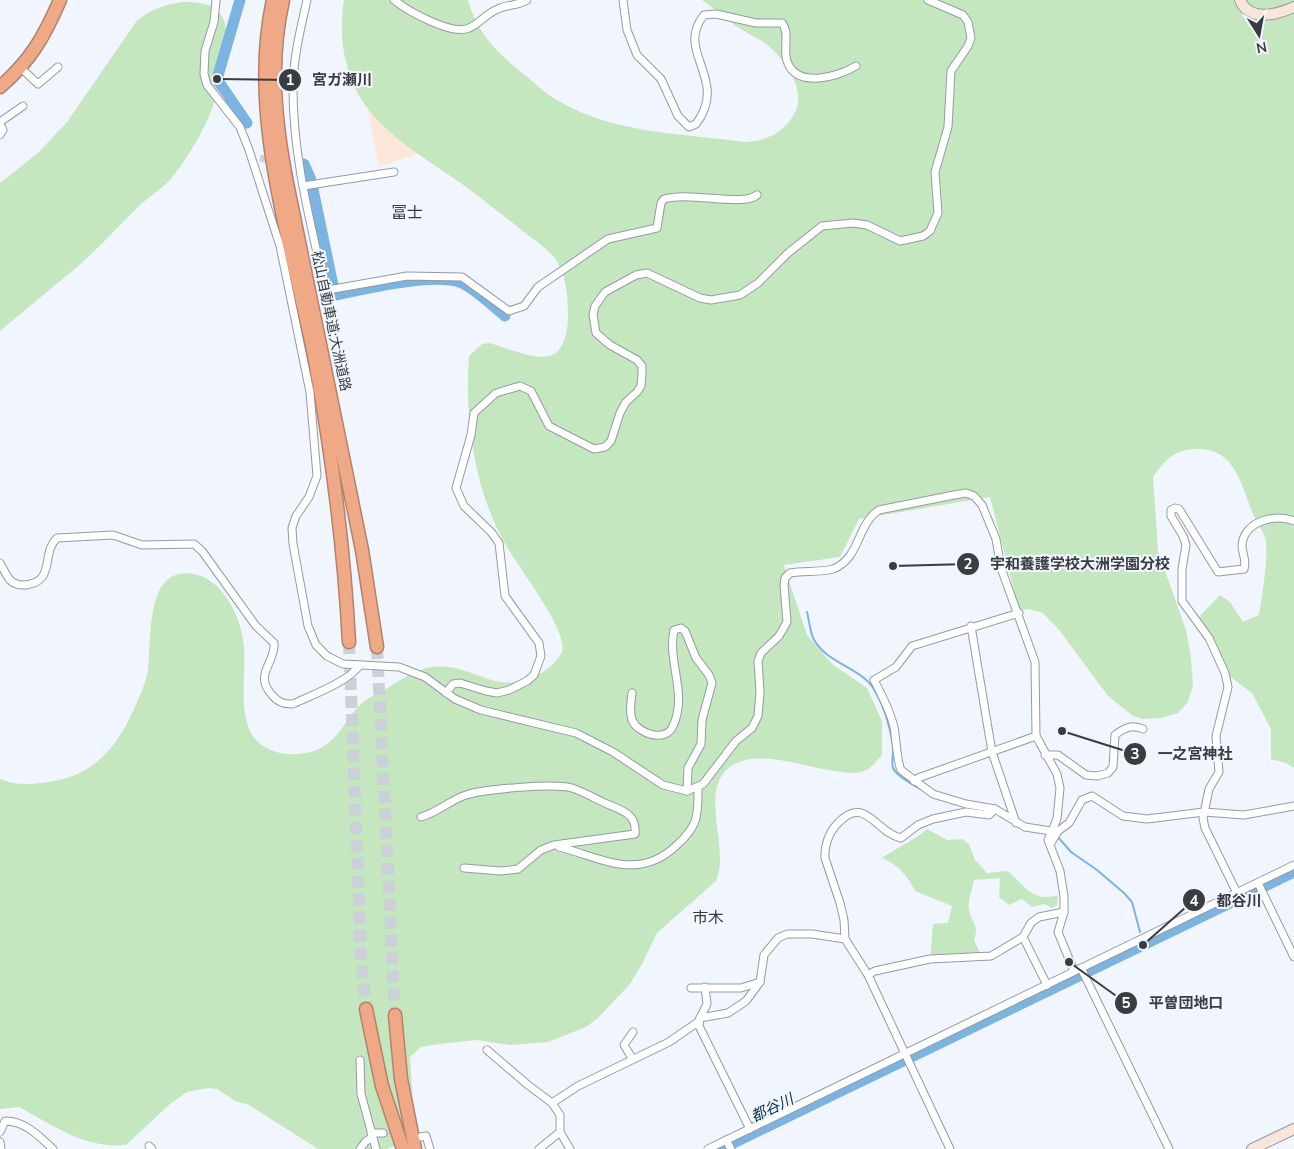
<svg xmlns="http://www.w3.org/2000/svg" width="1294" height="1149" font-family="'Nunito Sans','Noto Sans JP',sans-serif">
<rect width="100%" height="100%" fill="#f1f6fe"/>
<polygon fill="#fde7da" points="362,80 425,151 379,167"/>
<g fill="#c5e7bf">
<path d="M344 0H468C476 31 497 53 521 72 533 81 544 93 557 100 614 134 681 133 745 142 766 140 781 135 793 116 809 92 785 59 766 44 758 38 748 34 739 28 726 20 715 9 702 0H1294V768L1286 763 1271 759V729L1252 693 1225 673 1196 620 1220 595 1230 602 1243 622 1259 615C1262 595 1268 561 1266 542 1265 533 1257 522 1253 514 1241 484 1235 447 1195 449 1174 450 1165 460 1153 477L1158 551 1186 630 1191 658 1193 685 1188 702 1178 713 1161 718 1143 719 1133 716 1108 696 1060 631 1043 613 1028 609 1019 610 990 497 859 519 840 557 784 565 807 635 832 664 867 688 882 721V755C876 762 870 770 861 772 853 774 843 772 834 771 805 767 758 749 733 765 696 787 731 847 716 881L657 933 642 964 630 984 598 1018 586 1027 548 1042 510 1045 477 1040 439 1044 421 1047 410 1057 414 1118 394 1146 387 1149H318L249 1105 235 1101 217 1089 208 1088 187 1092 170 1104 126 1145C84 1149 53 1125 19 1107L0 1109V779C19 787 39 784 59 780 97 772 119 743 134 709 139 697 146 683 148 670 152 639 144 560 198 575 226 583 242 621 244 647 246 674 239 706 250 731 262 757 302 760 324 746 340 736 346 719 359 706 367 697 380 693 389 687 410 674 425 663 450 667 490 675 499 694 541 673 549 669 558 660 562 652 569 633 521 570 510 552 475 497 464 420 469 356L482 344 489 343C506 347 544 366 558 351 566 342 568 327 568 315 568 296 566 273 554 257 544 246 530 237 519 228 500 213 481 198 462 184 429 161 389 138 365 105 344 76 338 35 344 0Z"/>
<path d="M182 2C209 2 226 6 227 38 228 86 200 144 170 180 161 190 148 197 138 207 116 229 94 253 70 273 47 292 23 311 0 331V183L38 153 67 122 136 22C150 9 163 5 182 2Z"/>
<path d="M927 829 947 840 962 839 969 844 975 860 987 873 1007 871C1026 885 1031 903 1058 895L1057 905 1052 908 1044 904 1032 907 1022 899 1009 905 999 897 1000 878 974 880C973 888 967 901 969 909 971 924 980 923 974 940L982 957 930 959 933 924 948 923 952 906 915 891C907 875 898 865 882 858 897 847 912 842 927 829Z"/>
</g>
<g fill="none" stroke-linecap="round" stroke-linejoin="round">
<g stroke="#7bb3e1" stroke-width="2">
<polyline points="208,81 217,79"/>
<path d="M807 612C809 620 810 630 813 638 827 665 861 666 875 691 885 708 890 727 893 745 894 752 891 762 893 768 897 777 913 784 920 789"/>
<polyline points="1000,816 1021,828"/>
<polyline points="1057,836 1071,852 1097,870 1124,893 1132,902 1140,932"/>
</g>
<g stroke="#7bb3e1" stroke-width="11">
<polyline points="240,0 217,79 247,123"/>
<polyline points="304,164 311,180"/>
<path d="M313 189 335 295C366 289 433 272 462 283 470 286 497 309 505 316"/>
<polyline points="721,1149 1294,872"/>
</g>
<g stroke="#ccd1d8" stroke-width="7" stroke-dasharray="7 3.5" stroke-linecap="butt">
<polyline points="260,158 290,164"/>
<polyline points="383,1133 415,1136"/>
</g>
<g stroke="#ccd1d8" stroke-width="12" stroke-dasharray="12 6" stroke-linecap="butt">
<polyline points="349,642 361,957 366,1009"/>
<polyline points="377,647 395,1015"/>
</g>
<g stroke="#959aa4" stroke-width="9">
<g id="street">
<path d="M216 0 214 22 205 51 204 74 207 85 240 127 249 150 280 246 310 392 317 476 309 497 296 516 292 528 293 544 308 626 316 645 327 656 343 664 399 667 425 677 455 699 481 710 576 733 613 752 663 785 687 791 703 784 736 741 752 728 758 716 760 692 758 661 761 653 779 636 787 622 784 585 785 578 790 573C804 570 818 573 833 569 861 558 856 525 879 510L954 495 966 493 974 496 982 505 996 539 1001 568 1035 662 1036 736 1057 774 1060 788 1057 819 1048 840 1060 871 1064 896V912L1058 932 1074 971"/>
<path d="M307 0C301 27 294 55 293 83 292 153 310 221 325 288L328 290 407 276 462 277 509 311 524 306 538 287 608 239 657 228 661 203 664 199C689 191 743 207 757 195"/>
<path d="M394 0C408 11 452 36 469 28 479 24 487 13 498 9 508 4 518 6 527 0"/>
<path d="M623 0 627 30 637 55 661 79 678 116 689 127 696 124C730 79 674 52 704 15L716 14 756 23H782C790 32 783 49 787 61 796 89 838 77 856 66"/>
<polyline points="21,68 38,84 58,67"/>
<polyline points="0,122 23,106"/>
<polyline points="0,124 3,130 0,135"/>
<polyline points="303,186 394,172"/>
<path d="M0 563C3 568 6 575 10 580 19 589 39 585 44 574 50 560 46 549 57 538L113 535 142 545 194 544 202 551 256 626 274 643C276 663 253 674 272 695 278 702 283 704 293 704 312 695 348 682 360 665"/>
<path d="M1019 613 912 646 896 667 874 680C882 695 890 711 894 727 896 738 897 762 901 770L933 794 966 804 995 809 1025 827 1051 831"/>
<polyline points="971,626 992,752 1016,823"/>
<polyline points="446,693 453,684 460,683 486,691 497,693 509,690 527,681 534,675 541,656 539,643 505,596 499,543 491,532 464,506 456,488 471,435 474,413 496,393 520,386 531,391 549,426 594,449 605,447 611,441 620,413 626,402 637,392 641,386 642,374 642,366 637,360 610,345 596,333 593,315 595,306 605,292 636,275 647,273 700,298 711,300 740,295 758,283 788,253 822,226 853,223 867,225 900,241 923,236 930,231 938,213 935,172 948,127 951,71 968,46 971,38 968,22 963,15 928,0"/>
<path d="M632 693C631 701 629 711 632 720 638 734 666 743 673 726 688 694 667 662 674 630L681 628 685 631 696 658 709 675 712 683 702 720 701 744 688 768 687 791"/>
<path d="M1045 755H1058L1086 775 1097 776 1108 773 1113 767 1115 735C1124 728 1132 724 1143 729"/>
<polyline points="914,781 918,778 1036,736"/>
<path d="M421 817C439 812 450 800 466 795 484 789 555 783 572 788 584 792 596 799 607 804 623 811 637 814 635 834L554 845 541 850 518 869 501 871 464 868"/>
<polyline points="1051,843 1058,831 1069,823 1082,800 1092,796 1123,816 1147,819 1204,812 1244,815 1294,806"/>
<path d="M559 847C603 858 638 882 677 845 699 825 698 815 698 787"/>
<polyline points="1258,883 1294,957"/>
<path d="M1237 893 1205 828 1203 818 1209 789 1219 772 1216 736 1228 687 1225 673 1209 638 1182 601V569L1186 545 1183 536 1171 516V510L1175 508 1179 509 1218 572 1244 569C1247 560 1242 554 1242 546 1243 521 1276 513 1294 521"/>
<polyline points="1023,937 1047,985"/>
<polyline points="1081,968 1169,1149"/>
<polyline points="868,975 875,971 930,959 991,956 1023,937 1031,923 1039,917 1064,912"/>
<polyline points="705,987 707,1004 700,1018 699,1026 750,1129"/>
<polyline points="691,988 741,988 760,982"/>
<polyline points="700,1018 728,1013 746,1001 760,982 764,955 778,938 787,934 812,934 845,939"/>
<polyline points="487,1050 528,1085 552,1103 560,1115 560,1132 570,1149"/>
<polyline points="632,1058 624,1045 633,1032"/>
<polyline points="360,1060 361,1094 376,1149"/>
<polyline points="552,1103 578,1086 669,1042 698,1022"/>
<path d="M0 1132 5 1121C25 1121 39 1136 53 1149"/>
<polyline points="371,1133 383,1133"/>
<polyline points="420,1137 426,1136 430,1149"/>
<polyline points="726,1140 731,1149"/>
<polyline points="0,1142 1,1149"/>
<polyline points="149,1146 152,1149"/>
<polyline points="360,1149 366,1141 372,1138"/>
<polyline points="539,1149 560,1132"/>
<polyline points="708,1149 1294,865"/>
<path d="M950 1149 868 975 845 939 844 920 840 903 825 858C824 846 829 832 838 823 865 794 876 833 901 838L918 825 933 819 966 812 989 815 995 809"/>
</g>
</g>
<g stroke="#959aa4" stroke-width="12">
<g id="secondary">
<path d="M1240 0C1249 22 1276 15 1294 7"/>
<polyline points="1252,1149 1294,1129"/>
</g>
</g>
<g stroke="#b0836e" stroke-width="15">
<g id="highway">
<path d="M273 0C247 117 293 246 315 361 332 454 344 547 349 642"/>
<path d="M283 0C269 62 275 121 287 183L362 550 377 647"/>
<path d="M0 87C31 60 44 37 60 0"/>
<polyline points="366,1009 382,1086 403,1149"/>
<polyline points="395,1015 401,1079 415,1149"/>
</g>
</g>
<use href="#street" stroke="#fff" stroke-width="7"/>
<use href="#secondary" stroke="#fae5db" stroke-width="10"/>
<use href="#highway" stroke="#f0a986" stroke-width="12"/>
</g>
<g text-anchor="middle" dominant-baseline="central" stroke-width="4" stroke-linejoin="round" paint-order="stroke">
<g font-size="14" fill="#393c40" stroke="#f1f6fe">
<text transform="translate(331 321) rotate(78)">松山自動車道;大洲道路</text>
</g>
<g font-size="15" font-style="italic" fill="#03304e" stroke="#f1f6fe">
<text transform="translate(772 1108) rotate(-26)">都谷川</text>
</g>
<g font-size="16" fill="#393c40" stroke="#f1f6fe">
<text x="407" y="213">冨士</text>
<text x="708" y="918">市木</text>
</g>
</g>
<path fill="none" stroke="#393c40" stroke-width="2" d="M217 79L290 80M893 566L968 564M1062 731L1135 754M1143 945L1194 900M1069 962L1126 1003"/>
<g fill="#393c40" stroke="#f1f6fe" stroke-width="2">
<circle cx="217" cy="79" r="5"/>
<circle cx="893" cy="566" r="5"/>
<circle cx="1062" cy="731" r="5"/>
<circle cx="1143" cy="945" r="5"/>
<circle cx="1069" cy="962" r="5"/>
<circle cx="290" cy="80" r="12"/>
<circle cx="968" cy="564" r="12"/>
<circle cx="1135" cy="754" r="12"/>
<circle cx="1194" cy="900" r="12"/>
<circle cx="1126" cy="1003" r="12"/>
</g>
<g font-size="15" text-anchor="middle" font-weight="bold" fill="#fff">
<text x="290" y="85">1</text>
<text x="968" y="569">2</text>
<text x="1135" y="759">3</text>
<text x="1194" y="906">4</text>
<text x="1126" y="1008">5</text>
</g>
<g font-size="15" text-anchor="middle" font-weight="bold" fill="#393c40" stroke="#f1f6fe" stroke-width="4" stroke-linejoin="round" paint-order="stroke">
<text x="342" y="85">宮ガ瀬川</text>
<text x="1080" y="569">宇和養護学校大洲学園分校</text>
<text x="1195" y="759">一之宮神社</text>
<text x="1239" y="906">都谷川</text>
<text x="1186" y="1008">平曽団地口</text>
</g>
<g transform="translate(1259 35) rotate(169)" stroke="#f1f6fe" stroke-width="4" paint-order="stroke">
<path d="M0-4L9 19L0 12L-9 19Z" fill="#393c40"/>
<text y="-8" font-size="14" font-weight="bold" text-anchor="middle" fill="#393c40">N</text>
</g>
</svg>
